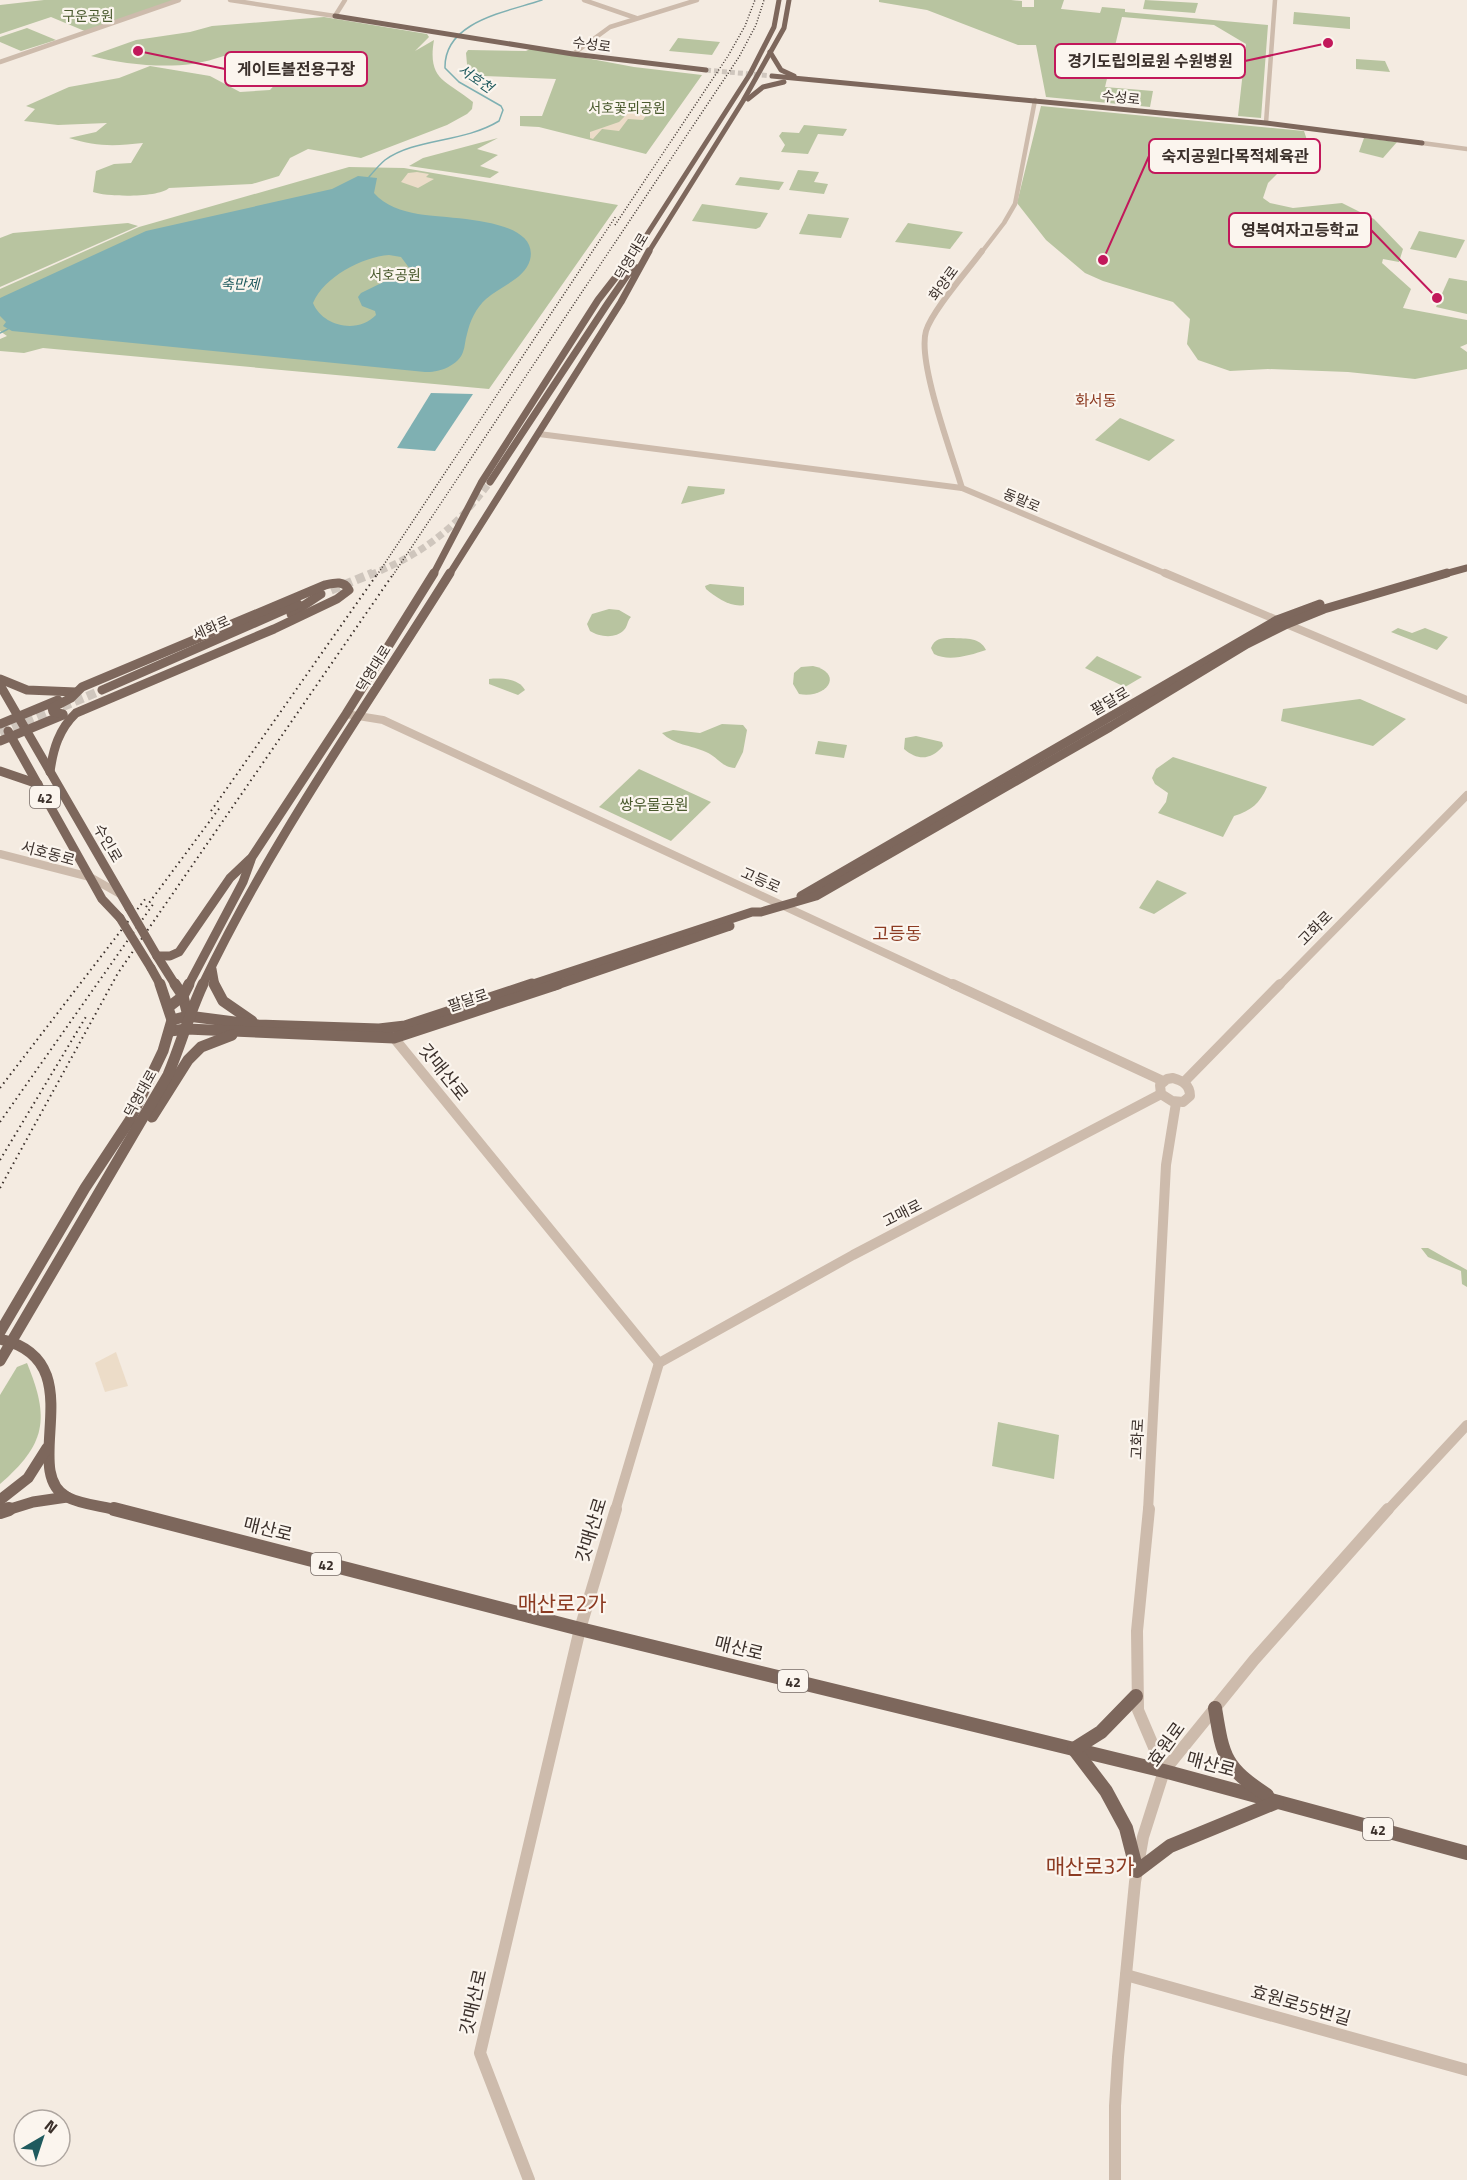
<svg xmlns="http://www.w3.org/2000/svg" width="1467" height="2180" font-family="'Titillium Web','Noto Sans KR',sans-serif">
<rect width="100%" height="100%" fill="#f4ebe1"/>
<g fill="#b8c4a0">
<polygon points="44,0 175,0 87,32 51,17 0,34 0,5"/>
<polygon points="879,0 1011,0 1022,1 1022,7 1034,7 1034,0 1064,0 1061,9 1052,8 1100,13 1102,7 1125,9 1125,12 1268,25 1261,118 1238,116 1246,44 1214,25 1122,17 1105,87 1153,91 1150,107 1046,97 1036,45 1018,45 927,10 879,2"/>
<polygon points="1145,0 1198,3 1195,13 1143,9"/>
<polygon points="1294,12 1350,17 1350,29 1293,24"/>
<path d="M324 17 427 34 429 37 415 51 434 40C427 81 447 80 473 102L472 109 467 114 447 125 361 158 308 149 290 158 279 176 252 184 169 188C158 198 107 197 93 192L96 171 114 164 131 163 143 143C116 146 96 147 69 138L96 132 107 123 58 125 24 121 35 109 26 106 69 87 119 78 150 66 210 76 240 92 270 90 279 80 261 63 237 52C223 56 207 62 192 64 161 68 121 64 91 56L136 40 190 32 212 26Z"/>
<polygon points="27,28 56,40 21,51 0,42 0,37"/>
<polygon points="678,38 720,42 712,55 669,51"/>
<polygon points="532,48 634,67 702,75 646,154 539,127 520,126 520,116 542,116 556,79 484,76 474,74 467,64 466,53 468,50 526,51"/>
<polygon points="1356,59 1385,61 1390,72 1356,69"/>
<polygon points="1041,106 1304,131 1308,143 1268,183 1263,198 1270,203 1293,208 1342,203 1374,219 1403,249 1399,262 1383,259 1382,263 1411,289 1403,308 1467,320 1467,344 1460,347 1467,352 1467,369 1415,379 1348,372 1268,369 1230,371 1198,360 1187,344 1190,319 1173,302 1103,281 1085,273 1046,240 1017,203"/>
<polygon points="804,125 847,129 843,136 818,134 808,154 781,152 785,145 779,136 782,132 799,133"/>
<polygon points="498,138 477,149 498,155 480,166 499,172 490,178 409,166 423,158"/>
<polygon points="1364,138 1397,142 1383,158 1359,152"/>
<polygon points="349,167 404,168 618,205 489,389 43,348 24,353 0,351 0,339 7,336 0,331 0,289 139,227"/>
<polygon points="798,170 819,172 814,182 828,184 824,194 789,190"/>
<polygon points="740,177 784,182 779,190 735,185"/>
<polygon points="702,204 768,213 760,227 756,229 692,221"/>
<polygon points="808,214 849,218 841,238 799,234"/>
<polygon points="128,223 138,226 0,287 0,238 13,233"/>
<polygon points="908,223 963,232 950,249 895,242"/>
<polygon points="1419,231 1465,240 1456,258 1410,249"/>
<polygon points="1449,278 1467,281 1467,314 1436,307"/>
<polygon points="1120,418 1175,440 1149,461 1095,440"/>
<polygon points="688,486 725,489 724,494 681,504"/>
<path d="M710 584 744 587V605C732 608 715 597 706 589L705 586Z"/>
<path d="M609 609 619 610 631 617C627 621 628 626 624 630 616 639 599 637 590 631L587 624 592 614Z"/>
<polygon points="1398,628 1412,633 1425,628 1448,637 1437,650 1391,632"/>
<path d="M954 638C966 639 980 637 986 650 971 655 949 662 934 654L931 648C935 637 944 638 954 638Z"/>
<polygon points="1097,656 1142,677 1125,687 1085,668"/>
<path d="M813 666C844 673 828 699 799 694L793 684 794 673 801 667Z"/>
<path d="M489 679C501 678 519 678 525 690L518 695 489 684Z"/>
<polygon points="1360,699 1406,719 1373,746 1281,721 1283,709"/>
<path d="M722 724 743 725 747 730 743 752 735 768C721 767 718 757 706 752 691 745 674 745 662 733L673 730 700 733Z"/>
<path d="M916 736 942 742 943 746C931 760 918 761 904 749L905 738Z"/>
<polygon points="818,741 847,745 844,758 815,754"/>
<path d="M1173 757 1267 787C1260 803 1251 811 1234 816L1223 837 1158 813 1166 802 1168 793 1155 784 1152 778 1156 769Z"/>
<polygon points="639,769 711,802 671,841 599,807"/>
<polygon points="1157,880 1187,893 1154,914 1139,908"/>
<polygon points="1421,1248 1428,1248 1467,1270 1467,1287 1462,1284 1461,1271 1428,1257"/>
<path d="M27 1363C50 1419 46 1444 0 1484V1395L17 1367Z"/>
<polygon points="998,1422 1059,1435 1054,1479 992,1466"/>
</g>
<g fill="#ecdcc8">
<polygon points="637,110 661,115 647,114 643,120 628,119 619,131 602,129 593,139 590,138 590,132 619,122 626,115 626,113"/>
<polygon points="417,172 429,174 426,177 434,179 418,188 401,182 408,173"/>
<polygon points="116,1352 128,1386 105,1392 95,1363"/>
</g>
<g fill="#7fb0b2" fill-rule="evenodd">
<path d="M358 176 377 178 374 193C385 206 402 211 418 214 442 219 541 216 530 260 525 279 500 286 486 299 476 308 470 321 467 334 465 340 465 347 463 352 458 366 438 373 425 372L12 331 3 326 6 322 0 316V298L146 231 332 189ZM389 255 401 257 410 269 361 293 358 297 362 306 375 311 376 315C358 334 323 327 313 303 324 277 362 257 389 255Z"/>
<polygon points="431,393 473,394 435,451 397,448"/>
</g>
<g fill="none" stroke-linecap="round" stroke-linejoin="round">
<g stroke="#7fb0b2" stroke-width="1.5">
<path d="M369 177C374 171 379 165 385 160 415 138 463 143 499 121L503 110 501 106 459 82 445 68C444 21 507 12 542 0"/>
<polyline points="0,333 8,329"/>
</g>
<polyline stroke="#cfc6bd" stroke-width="5" stroke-dasharray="5 3" stroke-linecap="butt" points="706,70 772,76"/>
<path stroke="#cfc6bd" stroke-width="7" stroke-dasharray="7 4" stroke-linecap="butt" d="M370 575C423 554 456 528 490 482"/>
<g stroke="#cfc6bd" stroke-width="9" stroke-dasharray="9 4.5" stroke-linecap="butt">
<polyline points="331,590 373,573"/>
<polyline points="0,733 102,690"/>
</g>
<g stroke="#cdbbac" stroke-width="4.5">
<polyline points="230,0 335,16 345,0"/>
<polyline points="584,0 636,18"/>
<polyline points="573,54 610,27 697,0"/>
<polyline points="0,62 179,0"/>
<polyline points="1266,123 1275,0"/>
<polyline points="1422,143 1467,149"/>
<polyline points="981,253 1004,223 1015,204 1035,100"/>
</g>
<g stroke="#cdbbac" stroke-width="6">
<polyline points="539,434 962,488 1169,575"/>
<path d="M962 488C952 454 917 362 926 331 932 311 968 270 982 251"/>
</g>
<g stroke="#cdbbac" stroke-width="8">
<polyline points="1165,573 1467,700"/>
<polyline points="346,714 383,720 956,986"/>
<polyline points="0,854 90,877 120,894"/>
<polyline points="1279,986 1467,795"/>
</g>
<g stroke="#cdbbac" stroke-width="10">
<polyline points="953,984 1163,1081"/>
<polyline points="394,1038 659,1363"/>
<path d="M1173 1078C1183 1081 1190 1085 1190 1096L1183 1102 1172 1101 1161 1094 1160 1085 1167 1079Z"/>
<polyline points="1184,1082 1280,984"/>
<polyline points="659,1363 853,1255 1161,1094"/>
<polyline points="615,1511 659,1363"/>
<polyline points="1148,1511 1166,1165 1176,1103"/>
<polyline points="1387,1511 1467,1425"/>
</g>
<g stroke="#cdbbac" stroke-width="12">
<polyline points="1149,1509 1137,1631 1138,1710 1164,1771"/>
<polyline points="1126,1975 1467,2070"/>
<polyline points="529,2180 480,2053 580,1629 616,1509"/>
<polyline points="1115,2180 1115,2106 1118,2057 1135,1882 1143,1837 1164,1771 1254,1660 1388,1509"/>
</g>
<g stroke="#7d675c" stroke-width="5">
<polyline points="335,16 573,54 706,70"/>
<polyline points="770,52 781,70 794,76"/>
<polyline points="772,76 1266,123 1422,143"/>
<polyline points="748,99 763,87 784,82"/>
<polyline points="635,253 750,74 774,27 779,0"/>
<polyline points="648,253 743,101 784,28 789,0"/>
</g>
<g stroke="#7d675c" stroke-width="7">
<polyline points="490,482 608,303 628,274 637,268"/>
<polyline points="433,575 481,483 598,300 636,251"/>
<polyline points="449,575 621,302 649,251"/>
<polyline points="1441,575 1467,568"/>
</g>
<g stroke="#7d675c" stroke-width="9">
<polyline points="291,614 321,594"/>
<polyline points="0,679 27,690 76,692"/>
<polyline points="0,685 129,908"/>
<polyline points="102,690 298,604"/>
<polyline points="0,724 58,700"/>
<polyline points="8,731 102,899 120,918"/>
<polyline points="0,741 63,715"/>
<polyline points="0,771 38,784"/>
<path d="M50 772C53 749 59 729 76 713L274 629 337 599 349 590C344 580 334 583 325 585L82 687 71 698 52 708 53 712 63 714"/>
<polyline points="801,896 1277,620 1320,604"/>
<polyline points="157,956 170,956 179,952 230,878 250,859"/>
<polyline points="157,956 176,986"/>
<polyline points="151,968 161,986"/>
<polyline points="212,969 215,986"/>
<polyline points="188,986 243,882 252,857 346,714 434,573"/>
<path d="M202 986C271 841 365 709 450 573"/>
<polyline points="527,986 752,912 761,912 816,896 1110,727 1247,644 1287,624 1324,609 1447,573"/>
<polyline points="554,986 730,926"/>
</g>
<g stroke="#7d675c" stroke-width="11">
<polyline points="175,984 183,996 188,1016"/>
<polyline points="214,984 223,1001 252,1021"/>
<polyline points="170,1006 183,996 189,984"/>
<polyline points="172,1020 188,1016 258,1025 379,1029 405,1026 532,984"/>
<polyline points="170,1031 187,1029 394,1038 558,984"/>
<polyline points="152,1117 188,1060 201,1047 232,1035"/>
<polyline points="0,1332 85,1188 130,1120 163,1051 172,1020 160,984"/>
<path d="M0 1339C95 1360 18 1471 67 1497 82 1505 104 1506 120 1511"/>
<path d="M0 1361 168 1075C181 1044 189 1014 203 984"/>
<polyline points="0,1500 28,1478 47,1448"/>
<polyline points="4,1511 33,1502 67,1497"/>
</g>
<g stroke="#7d675c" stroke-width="14">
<polyline points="114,1509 580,1629 1164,1771 1467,1853"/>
<polyline points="0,1512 9,1509"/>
<path d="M1215 1708C1223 1757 1224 1767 1267 1795"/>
<polyline points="1074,1749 1106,1791 1126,1828 1137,1871 1170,1846 1277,1802"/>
<polyline points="1074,1749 1101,1732 1136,1696"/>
</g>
<g stroke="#3b302b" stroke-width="1.5" stroke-dasharray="1 2" stroke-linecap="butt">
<polyline points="615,225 728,56 745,26 755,0"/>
<polyline points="377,575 616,216"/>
<polyline points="393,575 739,57 756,25 764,0"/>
</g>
<g stroke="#3b302b" stroke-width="2" stroke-dasharray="1.5 4" stroke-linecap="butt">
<polyline points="211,811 378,573"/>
<polyline points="146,907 221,806"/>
<polyline points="0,1088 146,898"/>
<polyline points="0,1122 154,903"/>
<polyline points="0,1160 87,1015"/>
<polyline points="0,1188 118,973 394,573"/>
</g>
<g stroke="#7d675c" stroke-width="9">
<polyline points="129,908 157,956"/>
<polyline points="120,918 151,968"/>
</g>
</g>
<g text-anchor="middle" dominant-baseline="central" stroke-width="4.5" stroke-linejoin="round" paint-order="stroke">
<g font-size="14" fill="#4a5a2e" stroke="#fbf5ee">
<text x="88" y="15">구운공원</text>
<text x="627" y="107">서호꽃뫼공원</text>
<text x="395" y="274">서호공원</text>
</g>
<g font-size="14" fill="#3b302b" stroke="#fbf5ee">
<text transform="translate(592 44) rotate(8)">수성로</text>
<text transform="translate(1121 97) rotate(6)">수성로</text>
<text transform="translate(631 256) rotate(-59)">덕영대로</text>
<text transform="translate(943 283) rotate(-54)">화양로</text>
<text transform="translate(1022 500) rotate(23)">동말로</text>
<text transform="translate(211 627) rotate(-24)">세화로</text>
<text transform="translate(373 668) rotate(-58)">덕영대로</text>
<text transform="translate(140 1093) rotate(-61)">덕영대로</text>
</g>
<g font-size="14" font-style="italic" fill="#1f5a5e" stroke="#fbf5ee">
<text transform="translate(476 78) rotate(34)">서호천</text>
<text x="240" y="283">축만제</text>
</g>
<g fill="#fbf5ee" stroke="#756b66" stroke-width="1.5">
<rect x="30" y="786" width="30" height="22" rx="4.5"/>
<rect x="311" y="1553" width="30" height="22" rx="4.5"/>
<rect x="778" y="1670" width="30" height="22" rx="4.5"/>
<rect x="1363" y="1818" width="30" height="22" rx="4.5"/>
</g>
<g font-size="14" font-weight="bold" fill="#3b302b">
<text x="45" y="797">42</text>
<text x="326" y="1564">42</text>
<text x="793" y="1681">42</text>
<text x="1378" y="1829">42</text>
</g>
<g font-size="15" fill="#8c3b22" stroke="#fbf5ee">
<text x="1096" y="400">화서동</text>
</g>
<g font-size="15" fill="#3b302b" stroke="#fbf5ee">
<text transform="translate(1110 701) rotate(-30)">팔달로</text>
<text transform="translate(108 843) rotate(60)">수인로</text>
<text transform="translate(48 853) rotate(15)">서호동로</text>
<text transform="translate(761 880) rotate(24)">고등로</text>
<text transform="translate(1315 928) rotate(-45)">고화로</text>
<text transform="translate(468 1000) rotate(-18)">팔달로</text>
<text transform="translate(902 1213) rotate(-27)">고매로</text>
<text transform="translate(1137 1439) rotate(-87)">고화로</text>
</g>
<g font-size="15" fill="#4a5a2e" stroke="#fbf5ee">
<text x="654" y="804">쌍우물공원</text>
</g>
<g font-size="18" fill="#8c3b22" stroke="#fbf5ee">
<text x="897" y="933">고등동</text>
</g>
<g font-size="18" fill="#3b302b" stroke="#fbf5ee">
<text transform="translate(444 1072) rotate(51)">갓매산로</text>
<text transform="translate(268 1529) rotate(14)">매산로</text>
<text transform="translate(591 1530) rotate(-73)">갓매산로</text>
<text transform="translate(739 1648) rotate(14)">매산로</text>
<text transform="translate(1166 1744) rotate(-54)">효원로</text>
<text transform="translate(1211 1764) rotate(15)">매산로</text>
<text transform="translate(473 2002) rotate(-77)">갓매산로</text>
<text transform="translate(1301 2005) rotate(16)">효원로55번길</text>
</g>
<g font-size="21" fill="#8c3b22" stroke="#fbf5ee">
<text x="562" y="1603">매산로2가</text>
<text x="1090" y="1866">매산로3가</text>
</g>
</g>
<path fill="none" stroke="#c2185b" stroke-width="2" d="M1328 43L1245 61M138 51L225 69M1103 260L1149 156M1437 298L1371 230"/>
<g fill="#c2185b" stroke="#fbf5ee" stroke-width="2">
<circle cx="1328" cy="43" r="6"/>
<circle cx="138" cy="51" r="6"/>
<circle cx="1103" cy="260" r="6"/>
<circle cx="1437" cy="298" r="6"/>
</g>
<g fill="#fbf5ee" stroke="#c2185b" stroke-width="2">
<rect x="1055" y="44" width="190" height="34" rx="6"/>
<rect x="225" y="52" width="142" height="34" rx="6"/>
<rect x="1149" y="139" width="171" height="34" rx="6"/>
<rect x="1229" y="213" width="142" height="34" rx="6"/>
</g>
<g font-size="16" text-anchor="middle" font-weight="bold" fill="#3b302b">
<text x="1150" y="67">경기도립의료원 수원병원</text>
<text x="296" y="75">게이트볼전용구장</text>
<text x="1235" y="162">숙지공원다목적체육관</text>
<text x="1300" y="236">영복여자고등학교</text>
</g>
<g transform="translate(42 2138) rotate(39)"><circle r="28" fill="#fbf5ee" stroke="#aea6a0" stroke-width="1.5"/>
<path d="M0-4.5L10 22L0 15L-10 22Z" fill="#1f5a5e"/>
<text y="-9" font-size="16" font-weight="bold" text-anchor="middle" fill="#3b302b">N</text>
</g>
</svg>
